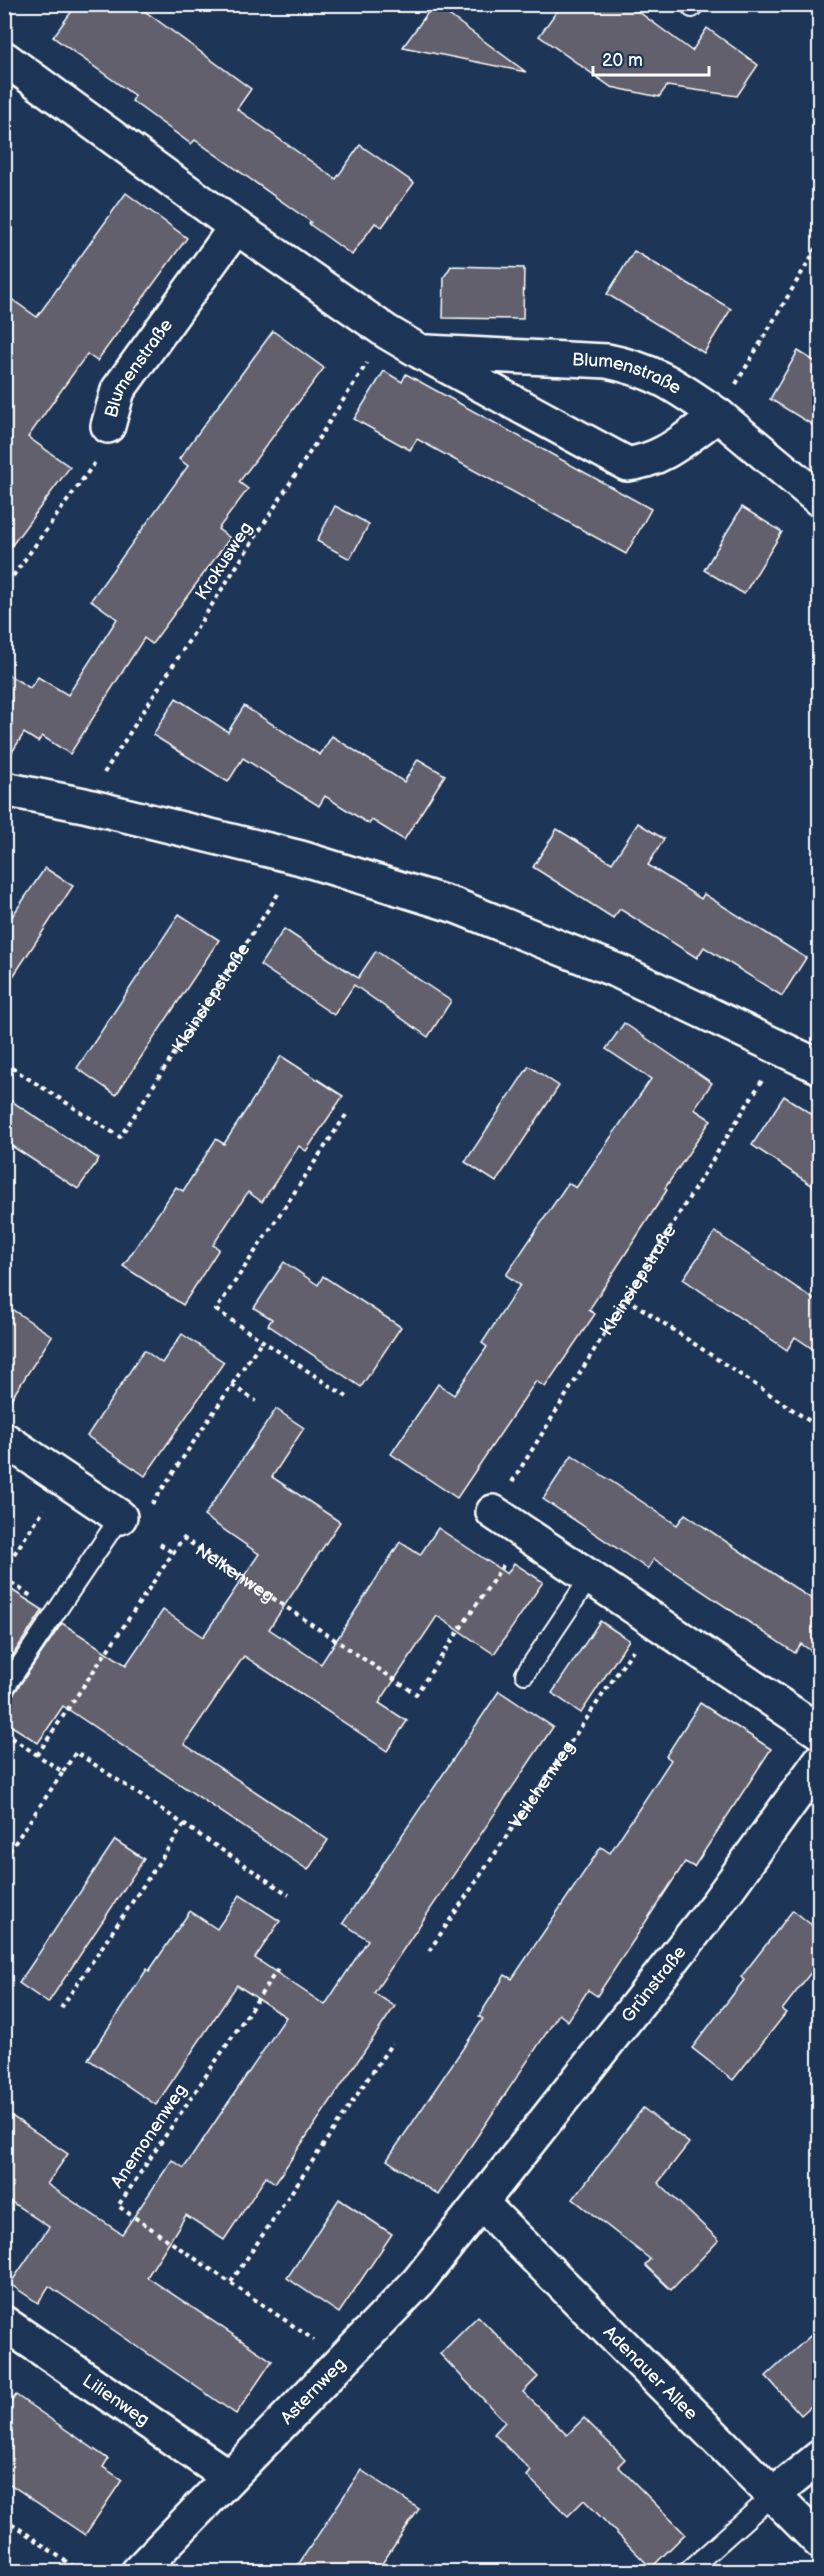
<svg xmlns="http://www.w3.org/2000/svg" width="824" height="2576" font-family="'Balsamiq Sans',sans-serif">
<rect width="100%" height="100%" fill="#1d3557"/>
<filter id="ink" filterUnits="userSpaceOnUse"><feTurbulence type="fractalNoise" baseFrequency=".0167" numOctaves="2"/><feDisplacementMap in="SourceGraphic" scale="12" xChannelSelector="R" yChannelSelector="G"/><feConvolveMatrix kernelMatrix="1 2 1 2 8 2 1 2 1" color-interpolation-filters="sRGB"/></filter>
<g filter="url(#ink)">
<g fill="#63606e" stroke="#fff" stroke-width="1.5">
<polygon points="77,4 135,4 251,89 237,109 336,179 360,145 414,183 382,227 375,223 352,255 309,224 311,222 195,140 191,144 132,101 135,96 53,37"/>
<polygon points="434,4 526,72 403,47"/>
<polygon points="562,4 628,4 692,51 707,28 758,65 737,96 667,86 659,97 611,87 539,36"/>
<polygon points="126,193 187,238 97,361 87,354 28,437 70,467 4,556 4,294 37,317"/>
<polygon points="634,251 731,309 704,353 607,294"/>
<polygon points="451,266 524,268 523,319 443,318 444,277"/>
<polygon points="273,331 324,368 239,482 248,489 218,529 230,538 152,644 144,638 70,754 42,736 38,742 24,733 4,765 4,672 30,688 38,677 68,695 117,619 91,600 188,466 179,459"/>
<polygon points="798,351 819,364 819,429 770,399"/>
<polygon points="384,371 402,382 406,374 651,509 626,554 417,439 410,450 354,419"/>
<polygon points="335,506 369,524 350,559 317,541"/>
<polygon points="742,507 782,532 744,594 704,570"/>
<polygon points="176,698 228,732 244,706 320,755 332,736 404,782 418,759 445,775 404,840 372,820 369,824 325,796 319,806 243,758 228,782 153,735"/>
<polygon points="638,823 664,839 648,865 701,899 704,894 806,958 782,996 704,947 697,958 620,909 613,918 533,867 557,829 612,863"/>
<polygon points="45,868 73,886 4,990 4,928"/>
<polygon points="179,914 219,940 116,1095 77,1068"/>
<polygon points="284,929 358,978 376,951 451,1001 428,1037 354,985 334,1015 260,965"/>
<polygon points="624,1023 712,1083 694,1109 711,1120 665,1188 667,1190 589,1310 595,1314 545,1387 536,1381 457,1498 391,1454 438,1384 454,1395 487,1347 482,1343 520,1285 506,1275 568,1183 576,1188 651,1079 606,1049"/>
<polygon points="281,1056 343,1096 306,1151 299,1146 262,1202 248,1192 213,1245 219,1249 183,1305 123,1266 176,1187 183,1191 216,1139 224,1144"/>
<polygon points="529,1066 559,1086 496,1182 465,1162"/>
<polygon points="4,1096 99,1159 78,1189 4,1141"/>
<polygon points="784,1096 819,1119 819,1190 752,1145"/>
<polygon points="715,1232 819,1303 819,1353 795,1337 787,1350 683,1279"/>
<polygon points="284,1262 318,1285 323,1276 401,1327 361,1387 268,1325 272,1319 254,1308"/>
<polygon points="4,1304 52,1336 4,1410"/>
<polygon points="182,1334 224,1362 145,1476 87,1436 144,1350 162,1363"/>
<polygon points="276,1409 304,1428 272,1477 340,1522 269,1629 321,1664 400,1542 420,1555 438,1528 507,1574 514,1563 543,1582 494,1654 437,1616 379,1703 407,1721 387,1751 244,1656 184,1744 328,1840 308,1870 63,1706 38,1743 4,1721 4,1700 13,1695 62,1623 126,1665 163,1610 203,1637 259,1554 204,1516"/>
<polygon points="572,1455 677,1525 685,1514 819,1604 819,1656 801,1644 795,1653 654,1559 648,1569 543,1499"/>
<polygon points="4,1585 43,1610 4,1668"/>
<polygon points="600,1621 629,1640 581,1713 552,1693"/>
<polygon points="499,1691 553,1727 374,1993 395,2006 275,2183 266,2177 224,2240 186,2215 147,2277 272,2361 236,2414 49,2286 38,2303 10,2284 49,2227 4,2197 4,2111 68,2154 47,2184 122,2234 172,2160 184,2168 286,2017 237,1985 156,2105 88,2059 147,1969 149,1971 190,1911 217,1929 240,1895 280,1921 255,1958 325,2005 368,1940 343,1923"/>
<polygon points="700,1703 771,1749 694,1867 685,1862 597,1996 588,1990 568,2021 559,2014 438,2195 387,2160 483,2019 479,2016 505,1975 512,1979 601,1847 610,1853 671,1760 666,1756"/>
<polygon points="115,1840 144,1859 48,2003 19,1983"/>
<polygon points="793,1910 819,1931 819,1962 782,2010 786,2013 733,2080 692,2048 744,1980 741,1977"/>
<polygon points="643,2108 689,2143 658,2183 719,2240 671,2290 645,2265 650,2259 573,2199"/>
<polygon points="339,2199 392,2234 339,2313 287,2278"/>
<polygon points="478,2316 538,2377 523,2392 567,2435 584,2418 625,2459 618,2466 685,2534 651,2568 584,2500 568,2516 527,2476 531,2471 494,2434 505,2422 440,2354"/>
<polygon points="819,2328 819,2399 801,2415 766,2376"/>
<polygon points="16,2395 108,2459 103,2467 122,2480 85,2535 4,2480 4,2411"/>
<polygon points="361,2470 419,2509 377,2571 294,2571"/>
</g>
<g fill="none" stroke-linecap="round" stroke-linejoin="round">
<g stroke="#fff" stroke-width="22">
<g id="lane">
<polyline points="692,8 695,4"/>
<polyline points="525,1674 590,1577"/>
<polyline points="4,1689 120,1517"/>
<polyline points="687,2572 773,2495"/>
</g>
</g>
<g stroke="#fff" stroke-width="38">
<g id="street">
<path d="M4 58 236 227 387 332 419 351 627 464C663 461 688 436 718 415L820 500"/>
<path id="s5" d="M427 352 607 361C657 371 677 387 718 415"/>
<path id="s6" d="M108 426 118 390 236 227"/>
<polyline points="4,789 84,805 301,858 456,906 620,972 820,1067"/>
<polyline points="4,1439 120,1517"/>
<polyline points="493,1512 820,1732"/>
<path id="s7" d="M481 2203 820 2542"/>
<path id="s8" d="M4 2323 229 2477"/>
<polyline points="773,2495 820,2457"/>
<path id="s9" d="M138 2572 418 2282 716 1905 820 1761"/>
</g>
</g>
<g stroke="#fff" stroke-width="4" stroke-dasharray="4.5 4.5" stroke-linecap="butt">
<polyline points="736,384 820,242"/>
<polyline points="13,576 96,461"/>
<polyline points="104,773 367,363"/>
<path id="s1" d="M4 1063 120 1137 280 891"/>
<polyline points="346,1115 216,1310 350,1399"/>
<polyline points="626,1298 820,1428"/>
<polyline points="232,1385 256,1401"/>
<path id="s2" d="M512 1482 763 1079"/>
<polyline points="152,1504 262,1340"/>
<polyline points="160,1544 173,1553"/>
<polyline points="4,1569 44,1509"/>
<polyline points="4,1578 31,1596"/>
<polyline points="4,1733 63,1772 4,1859"/>
<path id="s3" d="M37 1755 183 1538 416 1694 504 1564"/>
<polyline points="63,1772 76,1752 289,1895"/>
<path id="s4" d="M429 1951 633 1650"/>
<polyline points="278,1969 118,2206 314,2340"/>
<polyline points="61,2008 184,1825"/>
<polyline points="231,2282 392,2043"/>
<polyline points="4,2518 81,2572"/>
</g>
<use href="#lane" stroke="#1d3557" stroke-width="18"/>
<use href="#street" stroke="#1d3557" stroke-width="33"/>
</g>
</g>
<g text-anchor="middle" dominant-baseline="central" stroke-width="5" stroke-linejoin="round" paint-order="stroke">
<g font-size="18" fill="#fff" stroke="#1d3557">
<text stroke="none"><textPath href="#s6" startOffset="66">Blumenstraße</textPath></text>
<text stroke="none"><textPath href="#s5" startOffset="202">Blumenstraße</textPath></text>
<text transform="translate(224 561) rotate(-57)">Krokusweg</text>
<text stroke="none"><textPath href="#s1" startOffset="304">Kleinsiepstraße</textPath></text>
<text stroke="none"><textPath href="#s2" startOffset="238">Kleinsiepstraße</textPath></text>
<text stroke="none"><textPath href="#s3" startOffset="324">Nelkenweg</textPath></text>
<text stroke="none"><textPath href="#s4" startOffset="201">Veilchenweg</textPath></text>
<text stroke="none"><textPath href="#s9" startOffset="783">Grünstraße</textPath></text>
<text transform="translate(149 2136) rotate(-56)">Anemonenweg</text>
<text stroke="none"><textPath href="#s7" startOffset="240">Adenauer Allee</textPath></text>
<text stroke="none"><textPath href="#s9" startOffset="252">Asternweg</textPath></text>
<text stroke="none"><textPath href="#s8" startOffset="136">Lilienweg</textPath></text>
</g>
</g>
<rect width="824" height="2576" fill="none" stroke="#1d3557" stroke-width="24"/>
<rect x="12" y="12" width="800" height="2552" fill="none" stroke="#fff" stroke-width="2" filter="url(#ink)"/>
<path d="M593 66v9h116v-9" fill="none" stroke="#ffffff" stroke-width="3"/>
<text x="602" y="66" font-size="18" fill="#ffffff" stroke="#1d3557" stroke-width="4.5" paint-order="stroke">20 m</text>
</svg>
